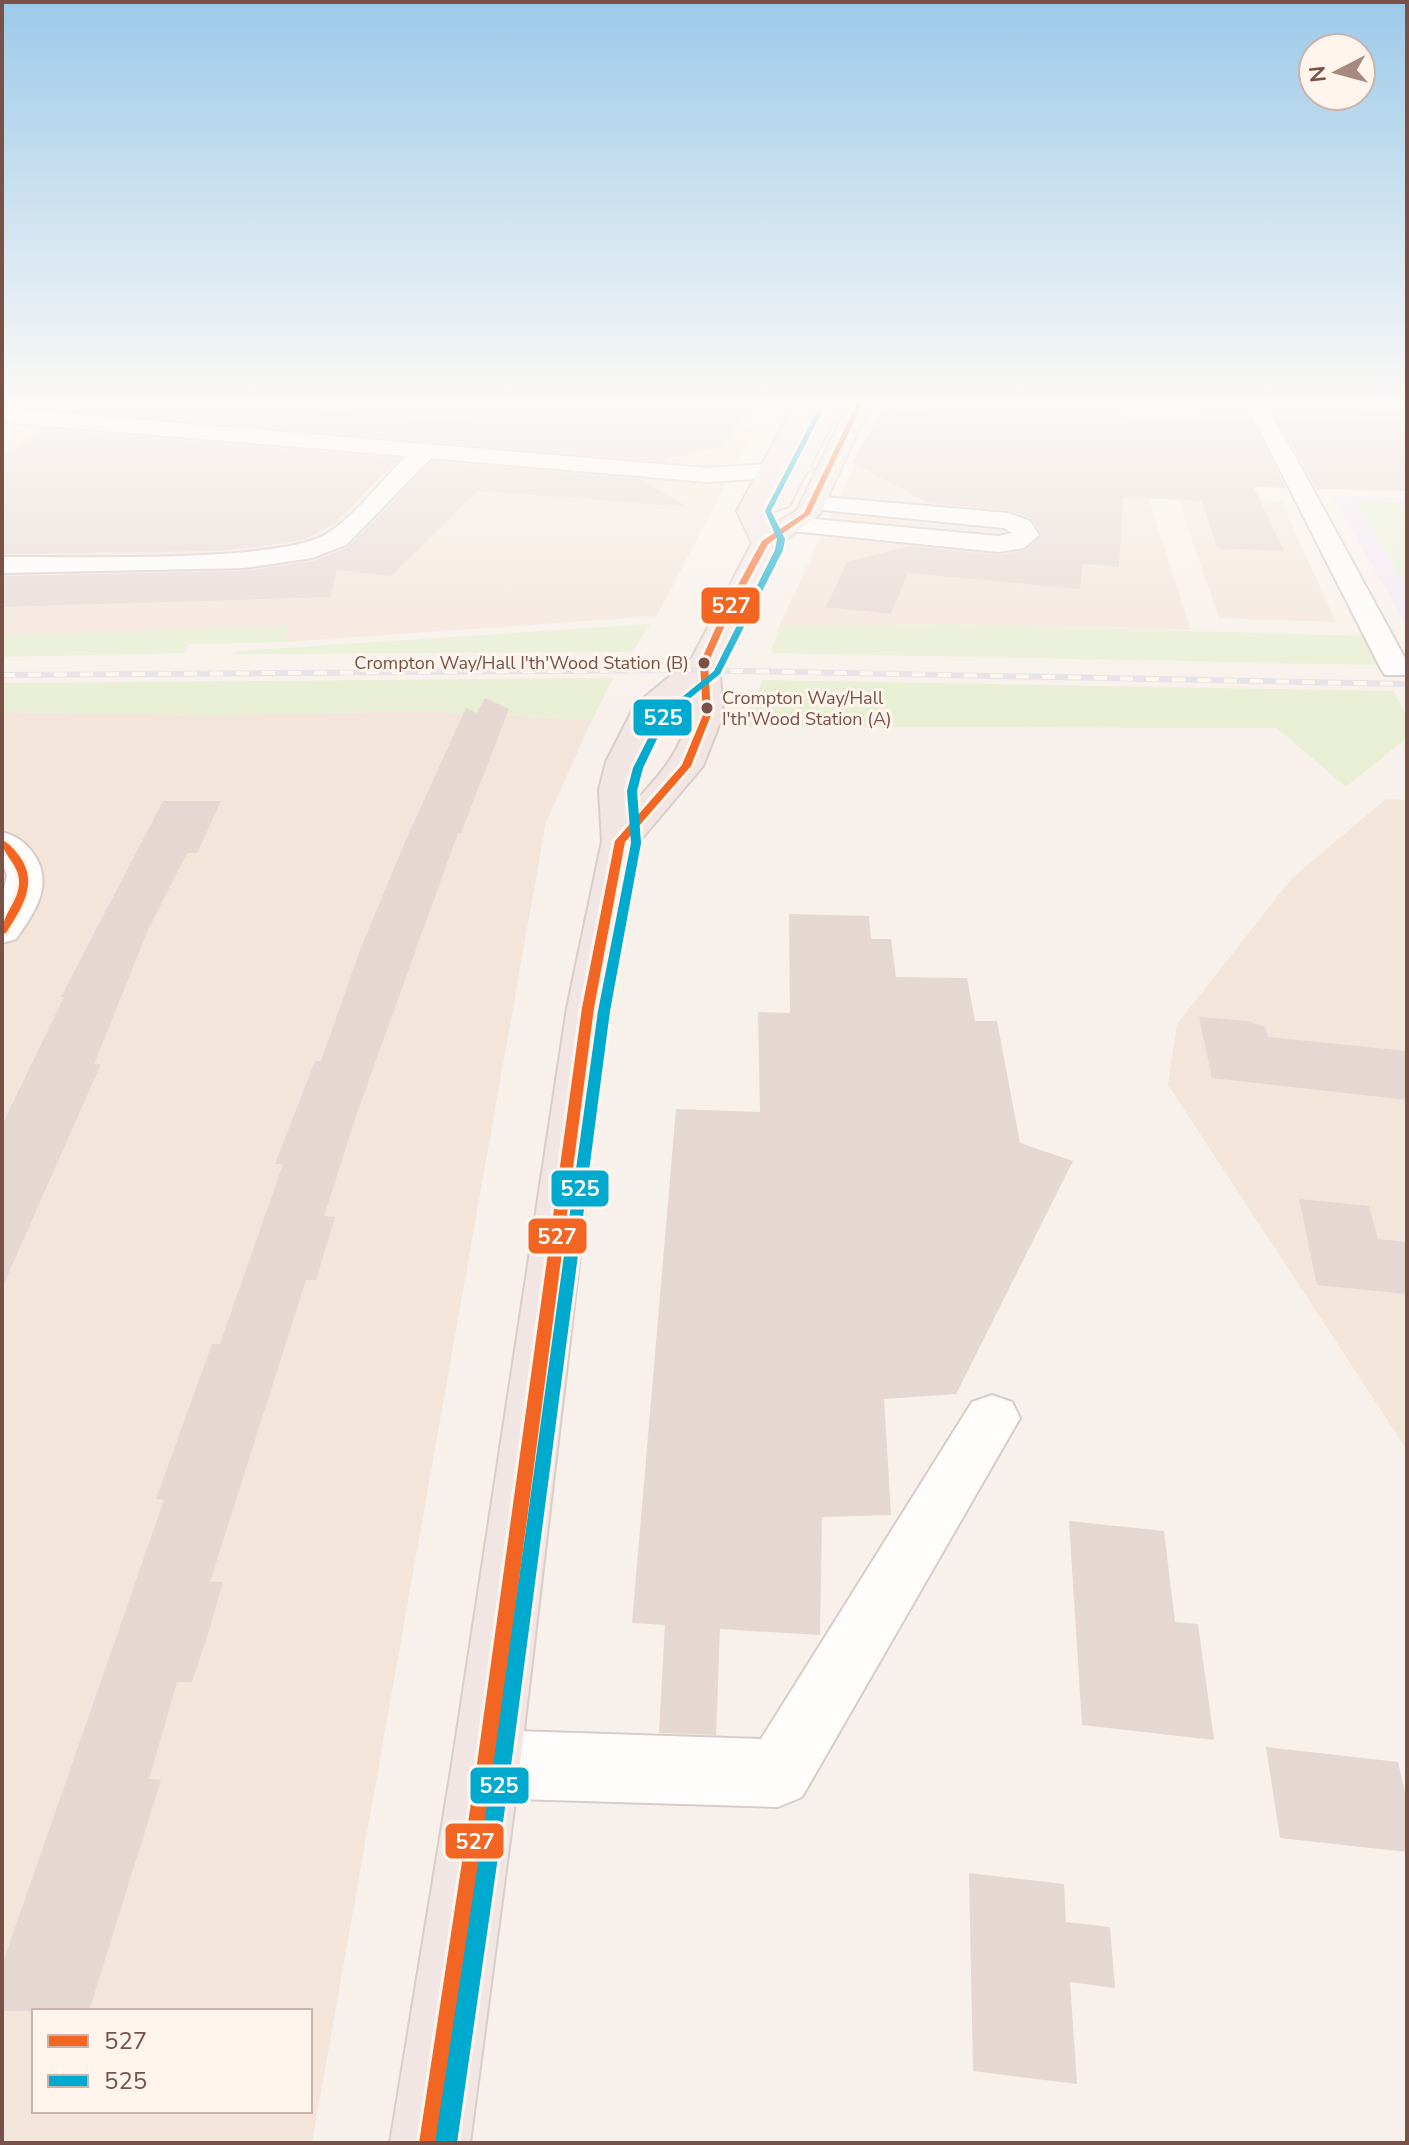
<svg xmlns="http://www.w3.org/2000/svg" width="1409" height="2145" font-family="'Nunito Sans',sans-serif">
<rect width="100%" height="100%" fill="#f8f1eb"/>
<g fill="#f4e5db" fill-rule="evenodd">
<polygon points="2,403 758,403 743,427 754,429 657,616 284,642 288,627 2,635"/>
<polygon points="887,403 1407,419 1407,448 871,430"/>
<polygon points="867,439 1141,475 1191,630 953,624 779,626"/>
<polygon points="1178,499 1281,501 1336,622 1219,618"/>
<path d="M430 711 592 720 546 822 312 2143H2V712L213 715ZM34 2011H310V2111H34Z"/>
<polygon points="1386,799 1407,800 1407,1450 1168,1085 1177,1024 1292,878"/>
</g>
<polygon fill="#f2e9f4" points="1332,495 1407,498 1407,626"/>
<g fill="#e8efd4">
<polygon points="1355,501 1407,503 1407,585"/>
<polygon points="650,624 632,652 231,654 238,651"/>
<polygon points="953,624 1364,636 1380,665 771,653 779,626"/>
<polygon points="289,626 284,642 189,644 184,653 2,657 2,635"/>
<polygon points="613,678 592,720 430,711 213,715 2,712 2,683"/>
<polygon points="763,680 1393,691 1407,715 1407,738 1346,787 1277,728 740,727"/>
</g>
<g fill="#e5d7d2">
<polygon points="89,403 225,403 477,423 478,403 751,403 723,446 656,461 76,411"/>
<polygon points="884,409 944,414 1252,420 1286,488 1254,487 1284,551 1217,548 1202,501 1123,497 1119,567 1083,564 1080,589 908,573 891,614 826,607 847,562 909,546 998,555 1024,551 1042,535 1031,518 1008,510 928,503 852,462"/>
<polygon points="1279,421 1407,424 1407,491 1316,489"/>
<polygon points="46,429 399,458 336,523 303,540 222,551 2,554 2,455"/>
<polygon points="432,461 640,479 688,507 478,491 391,576 337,570 330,597 2,607 2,576 244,571 313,561 348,547"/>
<polygon points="485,698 509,709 461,833 458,833 357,1113 324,1216 335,1217 316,1280 306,1280 210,1582 223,1582 209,1631 192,1682 177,1682 149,1779 161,1780 89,2011 2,2011 2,1965 164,1500 156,1499 212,1344 220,1344 283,1164 275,1164 315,1061 321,1061 360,950 408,835 466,708 477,713"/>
<polygon points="163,801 221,801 197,853 187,853 148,930 94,1064 101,1064 2,1288 2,1125 64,997 61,997"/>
<polygon points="789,914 869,916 871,939 891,939 896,977 967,978 975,1021 997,1021 1020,1143 1073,1161 956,1394 884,1399 891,1515 822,1517 820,1635 720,1629 716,1735 659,1733 665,1625 632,1623 676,1109 760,1112 758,1012 790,1013"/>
<polygon points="1199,1017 1248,1021 1265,1027 1268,1037 1407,1051 1407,1100 1212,1078"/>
<polygon points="1299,1199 1369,1206 1378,1239 1407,1242 1407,1294 1317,1285"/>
<polygon points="1069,1521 1164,1531 1175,1622 1198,1624 1214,1740 1082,1725"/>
<polygon points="1266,1747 1398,1762 1407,1801 1407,1852 1280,1838"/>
<polygon points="969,1873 1064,1884 1066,1922 1110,1927 1115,1988 1070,1982 1077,2084 973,2071"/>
</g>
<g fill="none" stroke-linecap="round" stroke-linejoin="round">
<g stroke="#d7ccc8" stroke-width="4">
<g id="minor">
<polygon points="1246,403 1267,405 1407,662 1407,675 1385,675 1381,669"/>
<path d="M2 408 706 468 800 462 812 469 800 476 706 482 431 458 346 545 312 558 244 568 2 573V557C67 556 282 564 328 533 355 516 383 479 406 456L2 422Z"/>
<polygon points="812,496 1008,513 1030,521 1039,535 1024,548 998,552 782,530 778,525 791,517 998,536 1012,533 1004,528 803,508 800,503"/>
<path d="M2 832C16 836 24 841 33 853 55 884 35 912 16 939L2 943V898L7 875 2 862Z"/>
<polygon points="992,1395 1012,1402 1020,1418 802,1797 778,1807 486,1798 462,1788 452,1764 462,1740 486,1730 761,1739 972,1402"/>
</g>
</g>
<g stroke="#dacdc8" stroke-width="4">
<g id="major">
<polygon points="821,403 843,403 789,506 750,519 741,516 737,511 741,506 770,496"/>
<polygon points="1190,403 1407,403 1407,414 1201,409"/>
</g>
</g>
<g stroke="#dacdc8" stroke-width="4">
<path id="highway" d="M795 403H817L763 511 771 527 797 510 849 403H871L820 514 776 547 719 663 723 715 703 766 638 843 609 1008 520 1764 470 2143H390L452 1764 567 1008 602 841 599 790 606 762 635 705 692 658 752 543 737 511ZM690 689C692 740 666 768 634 803 632 778 649 728 665 709 672 702 682 696 690 689Z"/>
</g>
<use href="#minor" fill="#fefdfc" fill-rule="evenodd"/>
<use href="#major" fill="#f3ece5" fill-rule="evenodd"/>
<use href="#highway" fill="#f2e6e4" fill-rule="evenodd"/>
<g stroke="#e4e2e6" stroke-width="6">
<polyline id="rail" points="2,675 692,670 1407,684"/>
</g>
<use href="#rail" stroke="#fff5ed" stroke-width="4" stroke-dasharray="13" stroke-linecap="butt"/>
<g stroke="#fff5ed" stroke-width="6">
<g id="bus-1">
<polygon points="857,403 863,403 810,514 768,544 729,616 708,663 711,715 691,766 625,842 594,1008 495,1764 441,2143 419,2143 477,1764 582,1008 615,841 682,765 703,715 700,663 721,616 762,541 804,513"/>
<path d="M2 840C10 844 15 850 20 857 39 884 21 909 6 933L2 934C2 912 20 902 19 880 18 863 2 855 2 840Z"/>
</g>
</g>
<g stroke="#fff5ed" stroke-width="6">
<polygon id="bus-2" points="817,411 822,412 771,511 785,539 783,550 720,674 668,716 643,768 637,791 641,843 610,1011 511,1766 457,2143 435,2143 493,1766 598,1011 631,843 627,791 633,768 660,715 714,671 775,550 777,539 765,511"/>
</g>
<use href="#bus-1" fill="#f26522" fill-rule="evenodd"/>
<use href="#bus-2" fill="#00a9ce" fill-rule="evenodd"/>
</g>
<linearGradient id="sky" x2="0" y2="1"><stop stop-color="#9ccae9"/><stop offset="0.57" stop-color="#fcf9f6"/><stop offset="1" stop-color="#fcf9f6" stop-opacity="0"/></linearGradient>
<rect width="1409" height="704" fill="url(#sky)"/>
<g fill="#7a5147" stroke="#fff5ed" stroke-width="3">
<circle cx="704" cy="663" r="7"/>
<circle cx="707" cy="708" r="7"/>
</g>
<g text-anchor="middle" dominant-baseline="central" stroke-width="6" stroke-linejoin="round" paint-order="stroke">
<g font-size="18" fill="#7a5147" stroke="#fff5ed" text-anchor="end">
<text x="689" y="663">Crompton Way/Hall I'th'Wood Station (B)</text>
<text x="722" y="698" text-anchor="start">Crompton Way/Hall<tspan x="722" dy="21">I'th'Wood Station (A)</tspan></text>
</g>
</g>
<g stroke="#fff5ed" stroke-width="3">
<rect x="700" y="586" width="61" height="39" rx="8" fill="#f26522"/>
<rect x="632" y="698" width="61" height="39" rx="8" fill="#00a9ce"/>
<rect x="550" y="1169" width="60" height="39" rx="8" fill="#00a9ce"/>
<rect x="527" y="1217" width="61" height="38" rx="8" fill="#f26522"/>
<rect x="469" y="1766" width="61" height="39" rx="8" fill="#00a9ce"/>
<rect x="444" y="1822" width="61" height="38" rx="8" fill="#f26522"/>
</g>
<g font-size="22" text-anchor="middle" font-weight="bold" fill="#fff">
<text x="731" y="613">527</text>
<text x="663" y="725">525</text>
<text x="580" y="1196">525</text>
<text x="557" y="1244">527</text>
<text x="499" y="1793">525</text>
<text x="475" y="1849">527</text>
</g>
<rect width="1409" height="2145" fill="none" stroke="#7a5147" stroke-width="8"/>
<rect x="32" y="2009" width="280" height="104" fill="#fff5ed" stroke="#cab3ab" stroke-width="2"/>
<rect x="48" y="2035" width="40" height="12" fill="#f26522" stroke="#cab3ab" stroke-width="2"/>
<text x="104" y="2049" font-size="24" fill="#7a5147">527</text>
<rect x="48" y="2075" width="40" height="12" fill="#00a9ce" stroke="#cab3ab" stroke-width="2"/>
<text x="104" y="2089" font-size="24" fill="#7a5147">525</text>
<g transform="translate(1337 72) rotate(264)"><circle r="38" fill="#fff5ed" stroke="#cab3ab" stroke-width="2"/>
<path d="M0-6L14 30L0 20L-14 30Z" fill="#a68980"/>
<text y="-12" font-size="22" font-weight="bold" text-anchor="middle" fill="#7a5147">N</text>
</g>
</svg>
